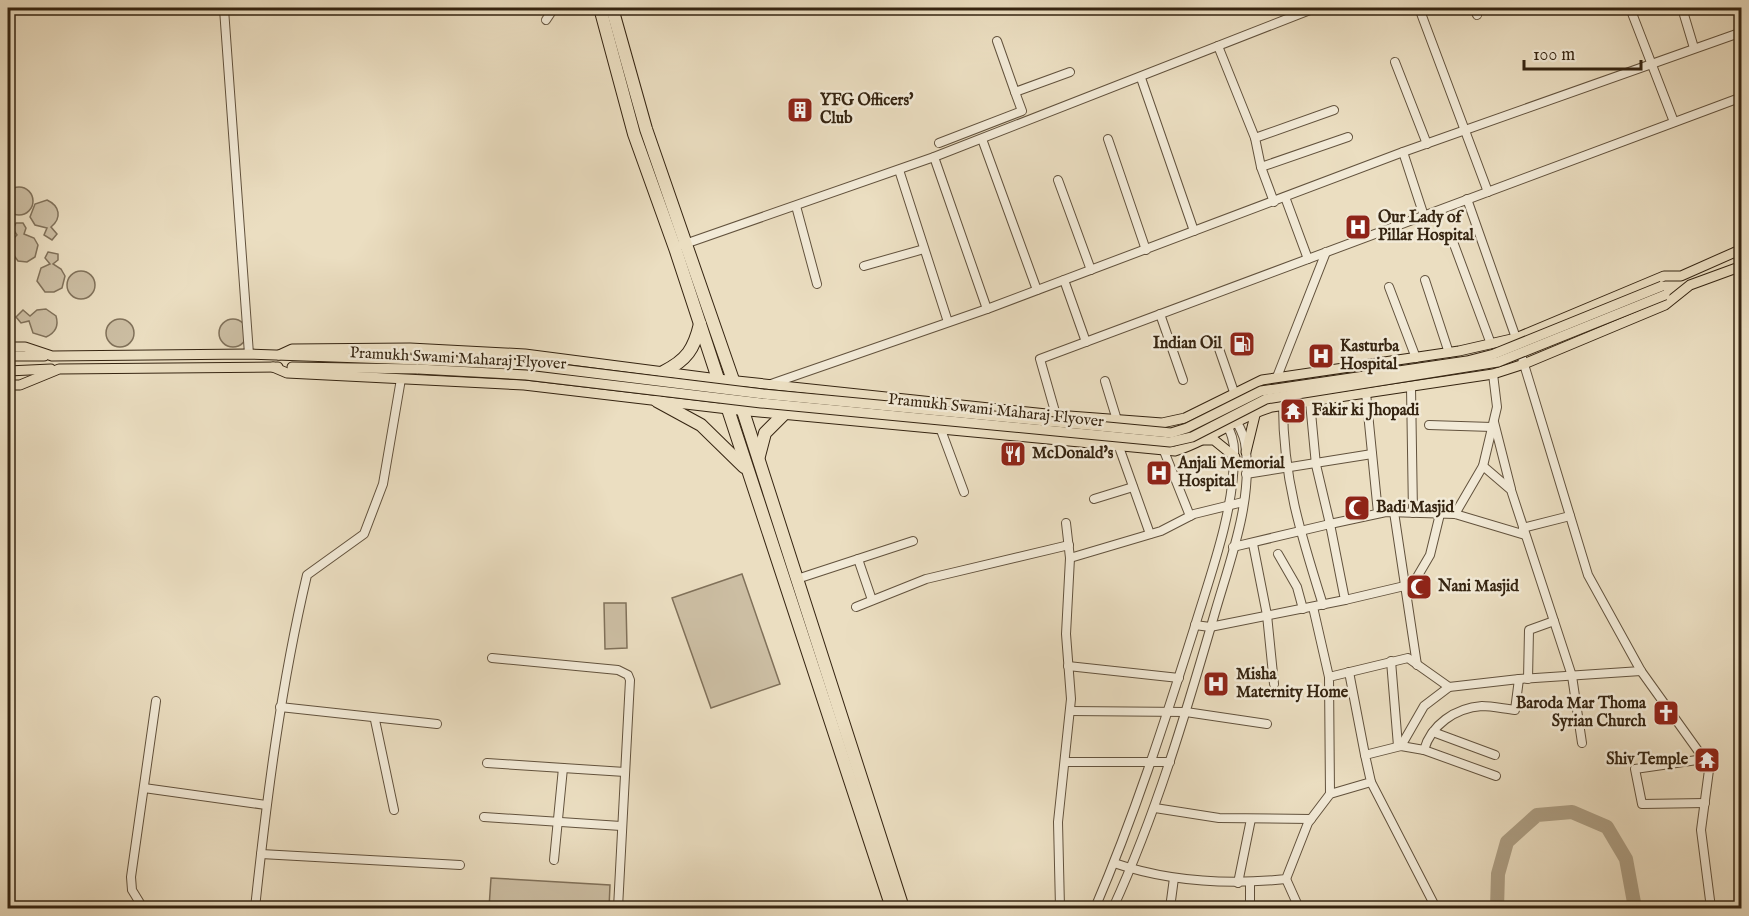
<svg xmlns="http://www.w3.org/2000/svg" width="1749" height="916" font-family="'IM FELL English',serif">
<rect width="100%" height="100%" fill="#ebdec1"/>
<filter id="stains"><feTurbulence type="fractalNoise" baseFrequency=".00333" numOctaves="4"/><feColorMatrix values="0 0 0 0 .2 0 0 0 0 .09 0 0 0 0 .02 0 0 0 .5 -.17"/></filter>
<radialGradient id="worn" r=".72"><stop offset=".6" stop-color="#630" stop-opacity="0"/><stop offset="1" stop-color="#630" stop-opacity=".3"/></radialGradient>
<g fill="#ccbea3" stroke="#80715a" stroke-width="1.5">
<circle cx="19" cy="201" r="14"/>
<path d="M47 200C60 206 62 218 51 227L57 234 52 240 44 235 47 228 35 225 30 217 35 204Z"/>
<polygon points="16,223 23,223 26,228 24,234 34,238 38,245 35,257 27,262 18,261 10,250 11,241 17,235 13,229"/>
<polygon points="48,252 58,254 58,260 53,264 61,269 65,276 62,288 54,292 45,292 37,281 41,268 50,264 45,258"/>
<circle cx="81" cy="285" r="14"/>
<path d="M46 309 56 316C59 326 55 333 46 337L33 333 29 321 21 323 16 317 23 310 30 316 37 310Z"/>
<circle cx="120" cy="333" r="14"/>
<circle cx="233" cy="333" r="14"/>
<polygon points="742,574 780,684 711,708 672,598"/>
<polygon points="604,603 626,603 627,648 605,649"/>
<polygon points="491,878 610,885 609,908 489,908"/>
</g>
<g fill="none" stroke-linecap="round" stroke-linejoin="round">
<polyline stroke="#ad9f85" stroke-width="14" points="1497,908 1498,874 1507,842 1537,815 1572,812 1607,827 1626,859 1635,908"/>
<g stroke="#62523d" stroke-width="10">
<g id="minor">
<polyline points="226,8 224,9 249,354"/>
<polyline points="1419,8 1488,192"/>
<polyline points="1474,8 1477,15"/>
<polyline points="1630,8 1674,122"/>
<polyline points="1682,8 1694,48"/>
<polyline points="546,20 554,8"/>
<polyline points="997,41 1015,92 1070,72"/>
<polyline points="1218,46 1255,138 1261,167 1274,202"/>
<polyline points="1395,62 1427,144"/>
<polyline points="1141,78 1194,231"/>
<polyline points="1255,138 1334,110"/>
<polyline points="982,139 1037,290"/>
<polyline points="1108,139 1146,250"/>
<polyline points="939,143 1022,111 1015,92"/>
<polyline points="1403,152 1424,216"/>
<polyline points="934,157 987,309"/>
<polyline points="1261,167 1348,137"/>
<polyline points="899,170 948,322"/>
<polyline points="1058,180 1091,270"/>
<polyline points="1285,197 1308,259"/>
<polyline points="1467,199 1516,338 1588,575 1641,671 1704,759 1709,770 1701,830 1711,908"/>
<polyline points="796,206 817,284"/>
<polyline points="1452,239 1491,344"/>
<polyline points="682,245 934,157 1315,8"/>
<polyline points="864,266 924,249"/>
<polyline points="1064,280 1086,342"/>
<polyline points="1425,280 1449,353"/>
<polyline points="1389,287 1416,358"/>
<polyline points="1160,314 1183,380"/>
<polyline points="1217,343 1234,392"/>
<polyline points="1277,377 1326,252"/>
<polyline points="1105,381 1117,420"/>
<polyline points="771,384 987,309 1403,152 1742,32"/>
<polyline points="1411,387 1413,513"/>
<polyline points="1366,393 1378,513"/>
<polyline points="1310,402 1316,465 1330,524 1386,512 1455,514 1525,535"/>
<path d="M1283 405C1283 479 1301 535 1323 605"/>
<polyline points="1056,415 1040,359 1742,97"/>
<polyline points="1494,422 1511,489"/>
<polyline points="1429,425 1492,427"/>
<polyline points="941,430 964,492"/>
<polyline points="1119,447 1150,534"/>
<polyline points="1164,451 1190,516"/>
<polyline points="1483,466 1511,490 1572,676 1582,743"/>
<polyline points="1246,474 1372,454"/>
<polyline points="1094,499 1133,487"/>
<polyline points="1394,512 1417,665"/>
<polyline points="1455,514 1483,466 1497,407 1493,374"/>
<polyline points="1066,523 1070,558"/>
<polyline points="1523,528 1570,516"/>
<polyline points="1253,544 1267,615 1274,684"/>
<polyline points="1278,554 1297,587 1303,609"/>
<polyline points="858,559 872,600"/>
<polyline points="797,579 913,541"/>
<polyline points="1345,600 1413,584 1430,555 1440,514"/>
<polyline points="856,607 926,579 1069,545"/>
<polyline points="1313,607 1329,677"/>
<polyline points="1195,625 1210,627 1345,600 1330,524 1233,547"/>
<polyline points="492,658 618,670 628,675 630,680 618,908"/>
<polyline points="1391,661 1398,746"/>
<polyline points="1068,666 1179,678"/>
<polyline points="1349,672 1365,755"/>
<polyline points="1519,679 1641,671"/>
<polyline points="1528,679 1529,630 1554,621"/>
<polyline points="280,707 437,724"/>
<polyline points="1070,711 1186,712 1267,724"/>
<polyline points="375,720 394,810"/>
<polyline points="1433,732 1495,755"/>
<polyline points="1401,746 1424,750"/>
<polyline points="1704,759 1635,769 1642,804 1705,803"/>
<polyline points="1065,762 1170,762"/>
<polyline points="487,763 625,772"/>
<polyline points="1371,782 1436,908"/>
<polyline points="144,788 266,805"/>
<polyline points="1330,794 1329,677 1408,658 1449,687"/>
<polyline points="1155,808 1219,818 1311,819"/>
<polyline points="484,817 621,826"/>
<polyline points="261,854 460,865"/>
<polyline points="554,860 563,768"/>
<path d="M1114 863C1170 882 1228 885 1286 879L1308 823 1330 794 1371 782 1365 755 1401 746 1424 706 1449 687 1519 679 1515 710C1505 709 1492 706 1482 706 1455 708 1431 725 1424 750L1496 776"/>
<polyline points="1286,879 1299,908"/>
<polyline points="1238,883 1251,819"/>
<polyline points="1250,883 1250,908"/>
<polyline points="143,908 132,890 131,877 156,701"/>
<path d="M255 908C267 796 281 685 307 575L364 534 383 484 401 379"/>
<polyline points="1060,908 1058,822 1071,699 1066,634 1070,558 1161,531 1194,514 1243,502"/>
<path d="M1095 908C1134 817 1164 724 1194 629 1210 576 1234 512 1234 456 1235 443 1232 433 1225 421"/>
<path d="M1113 908C1156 814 1185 716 1214 616 1229 563 1254 500 1245 443 1243 429 1232 415 1225 402"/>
<polyline points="1170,908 1174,878"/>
</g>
</g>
<g stroke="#352411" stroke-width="11">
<g id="major">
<polyline points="8,347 25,347 52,356 249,354 419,360"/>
<polyline points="279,355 292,349 410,348 525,354 718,379 1056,415 1162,423 1185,418 1262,380 1459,351 1516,338 1664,276 1681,276 1742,249"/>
<polyline points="8,356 44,356"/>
<path d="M273 367 287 373 524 385 728 409 1175 451C1209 441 1237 417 1272 407L1493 374 1524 364 1665 305 1690 285 1742 266"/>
<polyline points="292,367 418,369"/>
<polyline points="8,371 51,369"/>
<polyline points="8,385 20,385 59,369 278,367"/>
<polyline points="1204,440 1214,440 1235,457"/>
<polyline points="1246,452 1256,411"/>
</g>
</g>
<g stroke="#352411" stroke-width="14">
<g id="highway">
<polyline points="600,8 634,134 676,251 892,908"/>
<polyline points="612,8 646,129 733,380 903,908"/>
<path d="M663 372C687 360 694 349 700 324"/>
<polyline points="657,401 701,425 744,467"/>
<polyline points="759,456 765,433 783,415"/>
</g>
</g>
<use href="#minor" stroke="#f2ead7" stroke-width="8"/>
<use href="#major" stroke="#ebdec1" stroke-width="9"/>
<use href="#highway" stroke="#ebdec1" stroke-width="12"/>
<g stroke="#352411" stroke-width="11" stroke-linecap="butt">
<g id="major-bridge">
<polyline points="419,360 528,365 763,394 1171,433 1187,428 1261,391 1467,361 1494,354 1662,286"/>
<polyline points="418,369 526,375 761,403 1170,442 1192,437 1266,399 1498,362 1665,295"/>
</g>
</g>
<use href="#major-bridge" stroke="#ebdec1" stroke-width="9"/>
</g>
<defs>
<g id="building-square" transform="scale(1.35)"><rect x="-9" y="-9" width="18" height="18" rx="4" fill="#8f2418" stroke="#f2ead7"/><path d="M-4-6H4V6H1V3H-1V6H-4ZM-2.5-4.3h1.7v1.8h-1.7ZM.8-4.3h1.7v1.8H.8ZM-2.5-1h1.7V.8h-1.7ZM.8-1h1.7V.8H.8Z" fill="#fff"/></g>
<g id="hospital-square" transform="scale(1.35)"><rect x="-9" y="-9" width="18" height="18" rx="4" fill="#8f2418" stroke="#f2ead7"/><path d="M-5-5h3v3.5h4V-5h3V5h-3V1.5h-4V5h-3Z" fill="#fff"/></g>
<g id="fuel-square" transform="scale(1.35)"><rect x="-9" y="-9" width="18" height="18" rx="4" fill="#8f2418" stroke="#f2ead7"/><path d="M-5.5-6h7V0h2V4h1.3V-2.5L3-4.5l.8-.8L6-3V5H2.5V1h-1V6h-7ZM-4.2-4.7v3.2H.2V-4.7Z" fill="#fff"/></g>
<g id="temple-square" transform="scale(1.35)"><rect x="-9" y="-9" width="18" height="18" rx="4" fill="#8f2418" stroke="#f2ead7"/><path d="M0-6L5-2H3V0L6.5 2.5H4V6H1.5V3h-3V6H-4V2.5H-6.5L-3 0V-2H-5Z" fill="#fff"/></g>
<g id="restaurant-square" transform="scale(1.35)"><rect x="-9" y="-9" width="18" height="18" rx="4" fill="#8f2418" stroke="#f2ead7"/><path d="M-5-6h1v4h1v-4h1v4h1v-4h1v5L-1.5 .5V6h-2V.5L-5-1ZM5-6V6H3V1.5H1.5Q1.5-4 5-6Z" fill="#fff"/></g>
<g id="mosque-square" transform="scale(1.35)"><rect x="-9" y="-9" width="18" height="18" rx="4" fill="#8f2418" stroke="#f2ead7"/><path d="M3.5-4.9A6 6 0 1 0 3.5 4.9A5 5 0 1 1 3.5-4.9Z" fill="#fff"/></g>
<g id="church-square" transform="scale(1.35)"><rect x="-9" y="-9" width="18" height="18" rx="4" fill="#8f2418" stroke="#f2ead7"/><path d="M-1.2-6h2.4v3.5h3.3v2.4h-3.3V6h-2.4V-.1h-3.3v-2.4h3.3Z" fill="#fff"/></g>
</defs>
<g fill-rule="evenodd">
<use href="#building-square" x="800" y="110"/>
<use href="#hospital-square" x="1358" y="227"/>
<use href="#fuel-square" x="1242" y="344"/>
<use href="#hospital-square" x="1321" y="356"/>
<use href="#temple-square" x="1293" y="411"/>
<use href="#restaurant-square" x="1013" y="454"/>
<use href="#hospital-square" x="1159" y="473"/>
<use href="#mosque-square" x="1357" y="508"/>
<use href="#mosque-square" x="1419" y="587"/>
<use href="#hospital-square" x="1216" y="684"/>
<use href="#church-square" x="1666" y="713"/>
<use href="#temple-square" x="1707" y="760"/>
</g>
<g text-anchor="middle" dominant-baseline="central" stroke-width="5" stroke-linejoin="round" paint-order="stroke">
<g font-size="16" font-weight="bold" fill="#352411" stroke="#f2ead7" text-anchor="start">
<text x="820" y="101">YFG Officers'<tspan x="820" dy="18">Club</tspan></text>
<text x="1378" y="218">Our Lady of<tspan x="1378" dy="18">Pillar Hospital</tspan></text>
<text x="1222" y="344" text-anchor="end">Indian Oil</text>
<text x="1340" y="347">Kasturba<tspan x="1340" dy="18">Hospital</tspan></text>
<text x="1312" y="411">Fakir ki Jhopadi</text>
<text x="1032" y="454">McDonald's</text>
<text x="1178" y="464">Anjali Memorial<tspan x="1178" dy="18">Hospital</tspan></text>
<text x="1376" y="508">Badi Masjid</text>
<text x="1438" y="587">Nani Masjid</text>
<text x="1236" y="675">Misha<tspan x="1236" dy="18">Maternity Home</tspan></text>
<text x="1646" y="704" text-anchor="end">Baroda Mar Thoma<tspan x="1646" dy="18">Syrian Church</tspan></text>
<text x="1688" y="760" text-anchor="end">Shiv Temple</text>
</g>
<g font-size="16" fill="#352411" stroke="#f2ead7">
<text transform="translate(458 359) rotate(3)">Pramukh Swami Maharaj Flyover</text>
<text transform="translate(996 411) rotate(6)">Pramukh Swami Maharaj Flyover</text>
</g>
</g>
<rect width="1749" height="916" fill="none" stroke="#ebdec1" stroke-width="30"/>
<rect x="9" y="9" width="1731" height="898" fill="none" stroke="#352411" stroke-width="3"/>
<rect x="15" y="15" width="1719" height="886" fill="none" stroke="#352411" stroke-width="1.5"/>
<path d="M1524 60v9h117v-9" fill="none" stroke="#352411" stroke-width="3"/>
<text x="1533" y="60" font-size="18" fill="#352411" stroke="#f2ead7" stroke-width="4.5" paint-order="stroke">100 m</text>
<rect width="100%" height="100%" filter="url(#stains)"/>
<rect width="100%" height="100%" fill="url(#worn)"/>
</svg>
